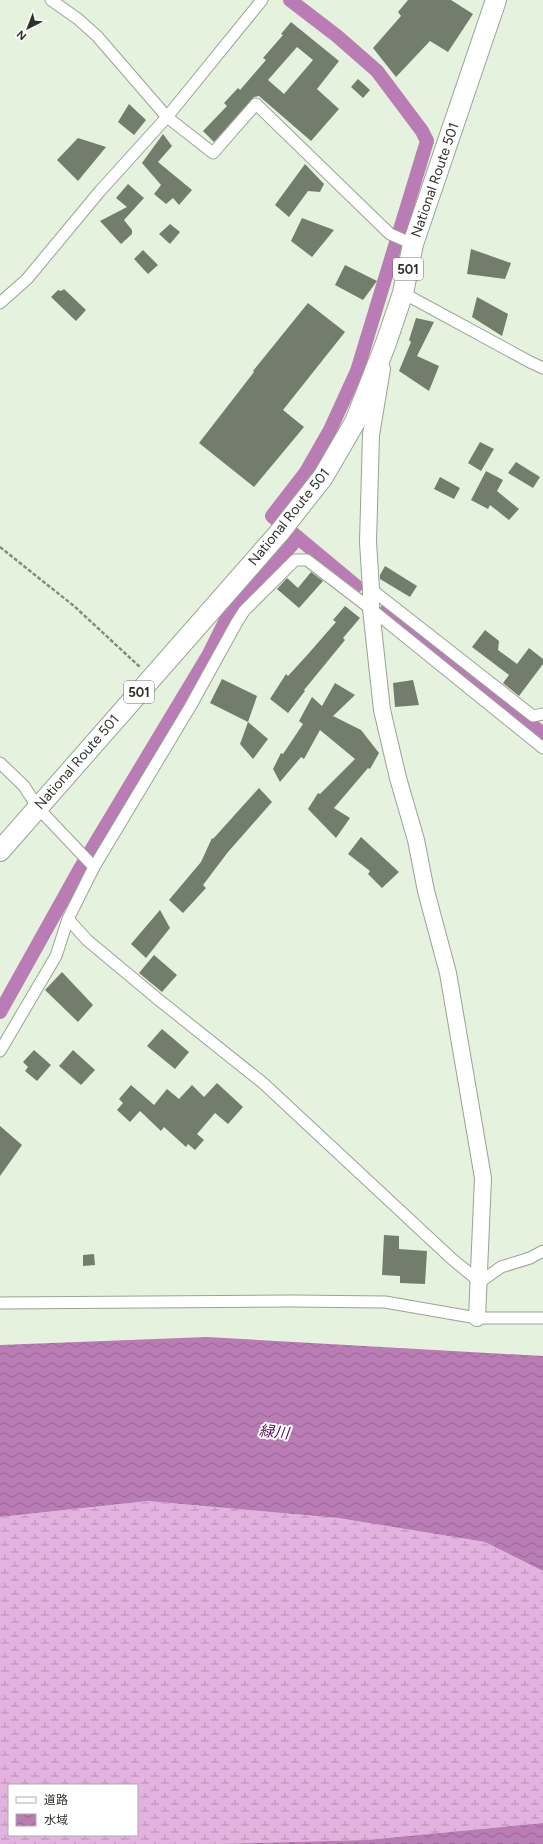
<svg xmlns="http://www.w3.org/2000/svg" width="543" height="1844" font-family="Figtree,'Noto Sans JP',sans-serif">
<defs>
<pattern id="wetland-marsh" width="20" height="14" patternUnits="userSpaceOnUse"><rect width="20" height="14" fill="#e4b2df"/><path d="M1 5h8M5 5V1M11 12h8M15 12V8" fill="none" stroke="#b991b5"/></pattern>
<pattern id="water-waves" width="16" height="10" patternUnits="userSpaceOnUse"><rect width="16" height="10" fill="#b97cb4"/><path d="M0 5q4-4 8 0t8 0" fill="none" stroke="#976693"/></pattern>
</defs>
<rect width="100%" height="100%" fill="#e5f2de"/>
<path fill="url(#wetland-marsh)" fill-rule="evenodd" d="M148 1501 338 1518 485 1542 543 1571V1823L366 1840 216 1844H0V1517ZM9 1785H137V1835H9Z"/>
<g fill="url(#water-waves)">
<polygon points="207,1337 543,1356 543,1571 485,1542 338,1518 148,1501 0,1517 0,1345"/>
<polygon points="543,1823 543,1844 216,1844 366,1840"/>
</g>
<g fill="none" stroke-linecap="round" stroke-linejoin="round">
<g stroke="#b97cb4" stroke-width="14">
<polyline points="290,0 337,36 377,71 422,131 427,141 357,371 330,430 306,472 272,516 356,586"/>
<polyline points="386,611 543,734"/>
<polyline points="0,1012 81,867 209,654 229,614 298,538"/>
</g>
</g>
<g fill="#727d6b" fill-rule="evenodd">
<polygon points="408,0 451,0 473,14 448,52 430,41 396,77 373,48 401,16 398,12"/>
<path d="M291 22 339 61 317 89 339 109 311 141 259 96 254 97 214 142 203 131 227 106 224 103 238 88 240 90 266 60 263 58 283 35 281 34ZM297 47 313 60 284 94 268 80Z"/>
<polygon points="358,79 370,90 363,98 351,87"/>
<polygon points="129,104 146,120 134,135 118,122"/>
<polygon points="163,134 172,146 158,162 192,190 179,205 173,198 166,204 154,194 161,185 142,163"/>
<polygon points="78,138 106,147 78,181 57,160"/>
<polygon points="305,164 324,184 320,192 308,191 289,217 275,205"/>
<polygon points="128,184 144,198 124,220 132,230 132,234 121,244 100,221 127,207 116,198"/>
<polygon points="302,218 334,230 312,257 291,241"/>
<polygon points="170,224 180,232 170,244 159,234"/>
<polygon points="471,249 511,263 505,279 467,274"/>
<polygon points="143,250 158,265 148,274 134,259"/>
<polygon points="345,265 377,281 363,300 335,285"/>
<polygon points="64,289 86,310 76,321 51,297 58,290 61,291"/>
<polygon points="477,297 508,314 502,336 472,317"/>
<polygon points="308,303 345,332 283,410 304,427 254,487 199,443 254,372 253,371"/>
<polygon points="416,318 434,322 417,356 439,366 429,391 399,371 411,342 409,340"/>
<polygon points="480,442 494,449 481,471 468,463"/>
<polygon points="516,462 540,477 533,488 508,473"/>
<polygon points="486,471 503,480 497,491 519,509 509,520 490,505 488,509 471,500"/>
<polygon points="440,477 460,488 454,499 434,489"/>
<polygon points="385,566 417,586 410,597 380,579 380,575"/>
<polygon points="311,572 323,581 299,608 277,589 287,578 298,588"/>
<polygon points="345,606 360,618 343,638 345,640 304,690 305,691 288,713 270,699 286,674 288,676 309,653 336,622 333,620"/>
<polygon points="485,630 499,641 498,650 517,664 529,648 543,659 543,664 519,696 503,683 509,675 472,647"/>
<polygon points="222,679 257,696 248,722 210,703"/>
<polygon points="413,680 419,705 395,707 393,683"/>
<polygon points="335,683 355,695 333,716 361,730 379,753 370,769 368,768 334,808 350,818 336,838 308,809 318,793 320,794 355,759 320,730 304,759 301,757 280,782 273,769 281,753 283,754 303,724 299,721 312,697 322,706"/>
<polygon points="248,722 268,739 253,759 240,744"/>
<polygon points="259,788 272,802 228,852 203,885 206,888 183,913 169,900 201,862 212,838 213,839"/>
<polygon points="361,837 399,872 382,888 368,874 370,871 348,854"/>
<polygon points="160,910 170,928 146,958 131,944"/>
<polygon points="154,955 177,975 162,992 139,973"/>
<polygon points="62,972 93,1005 78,1022 45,990"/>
<polygon points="162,1029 189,1052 175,1069 147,1046"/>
<polygon points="34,1050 51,1065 37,1081 25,1071 28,1067 23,1062"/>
<polygon points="73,1050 95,1070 81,1085 59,1066"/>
<polygon points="217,1083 243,1107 228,1124 215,1113 197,1134 204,1140 195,1150 188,1144 186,1147 164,1127 161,1131 140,1111 130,1122 117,1110 123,1103 119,1099 131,1085 154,1105 167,1089 179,1099 192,1085 204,1097"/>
<polygon points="0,1126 22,1145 0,1176"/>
<polygon points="384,1235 399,1236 399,1249 427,1251 425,1284 400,1283 400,1276 382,1275"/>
<polygon points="94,1254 95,1265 83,1266 83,1255"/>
</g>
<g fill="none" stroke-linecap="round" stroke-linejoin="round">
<g stroke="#98a491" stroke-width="13">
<g id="street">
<polyline points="51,0 78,19 97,36 167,117 213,153 256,104 390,234 413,244"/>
<polyline points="403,293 530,362 543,368"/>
<polyline points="0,303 27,279 100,191 167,117 262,0"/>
<polyline points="371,589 533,716 543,714"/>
<polyline points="0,763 24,786 38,808 94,867"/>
<polyline points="68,919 87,940 159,1000 263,1083 452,1259 480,1282 501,1267 530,1258 543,1251"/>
<polyline points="0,1051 56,956 68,919 94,867 190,707 237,622 244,611 295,560 307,560 371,609 543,748"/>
<polyline points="0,1303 293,1301 385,1302 477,1318 543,1318"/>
</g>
</g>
<g stroke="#98a491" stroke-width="18">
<polyline id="secondary" points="382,369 371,435 368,542 371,589 371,609 382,710 398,778 416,840 426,891 448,973 483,1178 477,1318"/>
</g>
<g stroke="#98a491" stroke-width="22">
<polyline id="highway" points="0,851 279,533 323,477 355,422 386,343 403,293 413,244 496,0"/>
</g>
<polyline stroke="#848c7f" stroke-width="2.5" stroke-dasharray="4 2" stroke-linecap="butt" points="0,547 74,606 141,668"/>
<use href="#street" stroke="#fff" stroke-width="11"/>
<use href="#secondary" stroke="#fff" stroke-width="16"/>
<use href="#highway" stroke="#fff" stroke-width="20"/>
</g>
<g text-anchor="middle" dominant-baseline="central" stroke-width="4" stroke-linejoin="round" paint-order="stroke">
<g fill="#fff" stroke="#6c706a" stroke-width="1">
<rect x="393" y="258" width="30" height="22" rx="3"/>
<rect x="124" y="681" width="30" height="22" rx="3"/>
</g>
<g font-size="13" font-weight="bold" fill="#2d322a">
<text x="408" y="269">501</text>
<text x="139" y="692">501</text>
</g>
<g font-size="14" fill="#2d322a" stroke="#fff">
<text transform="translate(435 180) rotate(-71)">National Route 501</text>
<text transform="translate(289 517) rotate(-51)">National Route 501</text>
<text transform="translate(77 762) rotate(-49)">National Route 501</text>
</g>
<g font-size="15" font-style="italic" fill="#560954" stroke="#fff">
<text transform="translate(274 1432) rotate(6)">緑川</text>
</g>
</g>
<rect x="8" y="1784" width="130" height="52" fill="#ffffff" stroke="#abadaa"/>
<rect x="16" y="1797" width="20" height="6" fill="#ffffff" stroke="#abadaa"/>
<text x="44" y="1804" font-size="12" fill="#2d322a">道路</text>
<rect x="16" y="1814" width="20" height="12" fill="url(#water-waves)" stroke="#abadaa"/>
<text x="44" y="1824" font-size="12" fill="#2d322a">水域</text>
<g transform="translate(28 28) rotate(222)" stroke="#ffffff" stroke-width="3" paint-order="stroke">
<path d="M0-3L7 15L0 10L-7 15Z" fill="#2d322a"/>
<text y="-6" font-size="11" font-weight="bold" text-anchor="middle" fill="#2d322a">N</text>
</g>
</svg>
